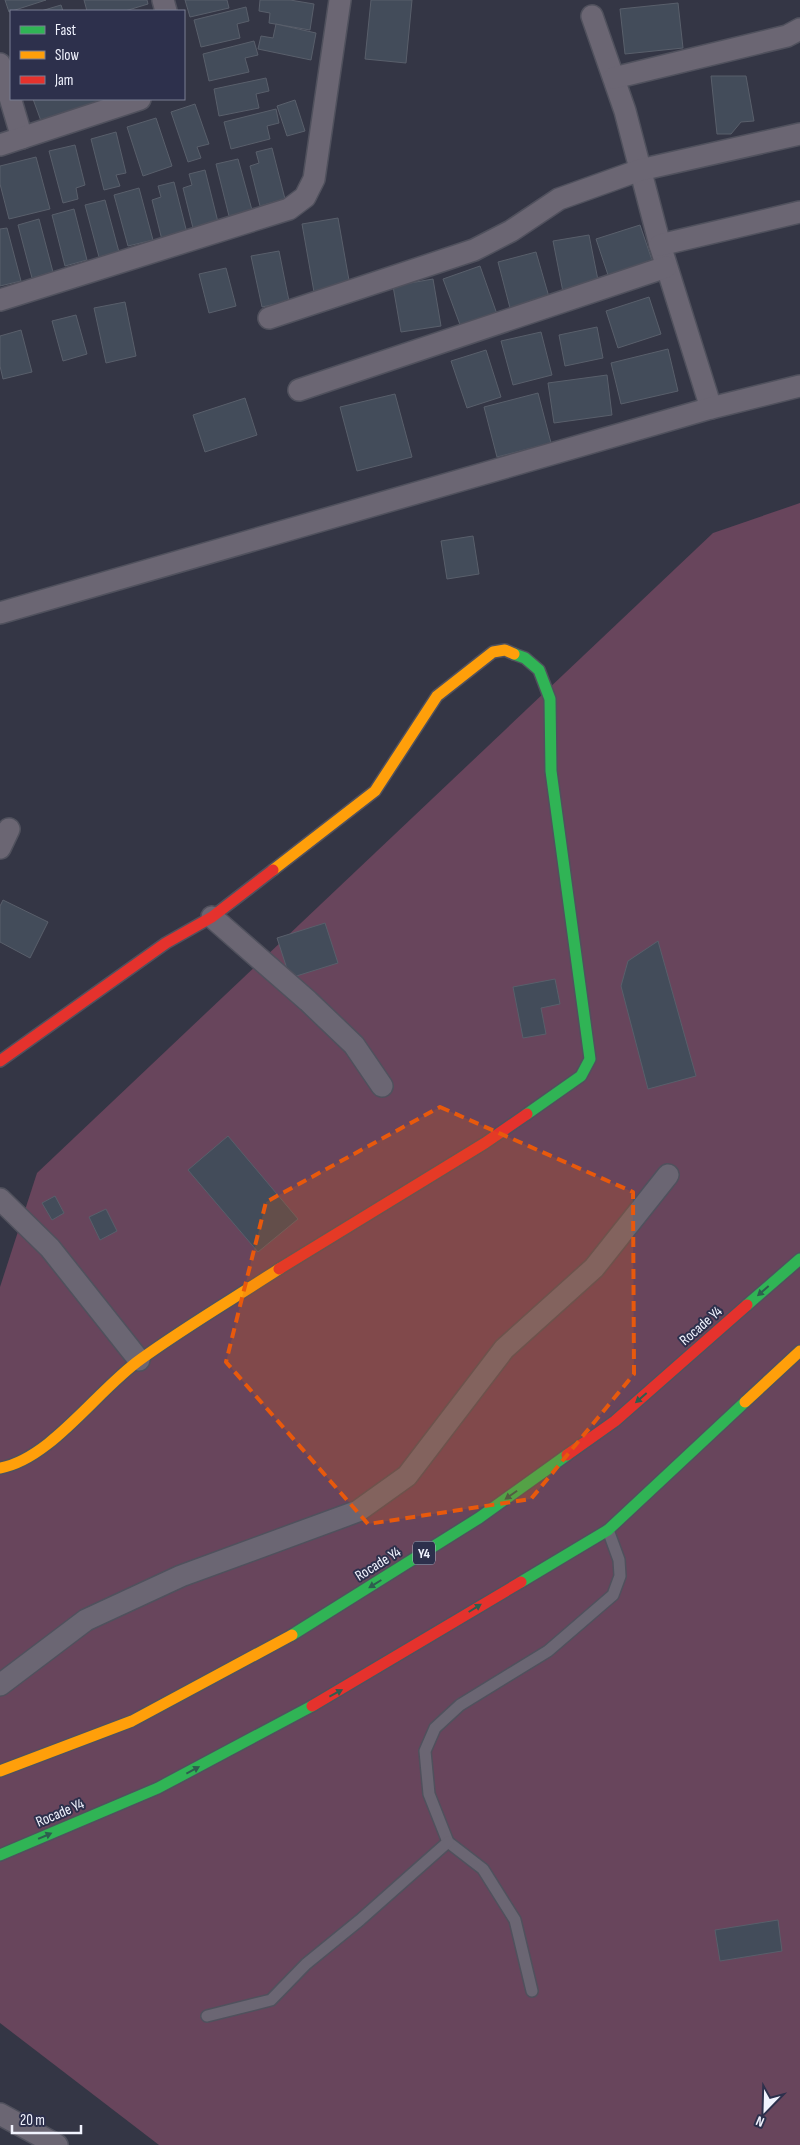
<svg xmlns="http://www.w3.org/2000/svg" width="800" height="2145" font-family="'Sofia Sans Condensed',sans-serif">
<rect width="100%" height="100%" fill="#343645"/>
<polygon fill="#68455c" points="800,503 800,2145 159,2145 0,2023 0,1287 37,1173 713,533"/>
<g fill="#434c5a" stroke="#595f6b">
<polygon points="5,0 46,0 9,12"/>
<polygon points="84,0 147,0 148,4 125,11 87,11"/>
<polygon points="185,0 227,0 229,8 190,17"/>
<polygon points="260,0 290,0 314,4 310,30 269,23 270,13 259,11"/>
<polygon points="371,0 412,0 406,63 365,59"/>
<polygon points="678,3 683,48 625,54 620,9"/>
<polygon points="61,5 63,11 41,11"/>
<polygon points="246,7 249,21 237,24 240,38 201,47 194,20"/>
<polygon points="276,24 316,33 311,60 258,49 261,36 273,38"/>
<polygon points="254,41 258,55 245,58 249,72 209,81 203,54"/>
<polygon points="711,76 746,76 754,121 741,122 731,134 717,134"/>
<polygon points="266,78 269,91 256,94 259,108 219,116 214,89"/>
<polygon points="33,99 103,99 103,101 41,121"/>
<polygon points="295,100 305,131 287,136 277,106"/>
<polygon points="195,104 209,144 197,147 201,158 188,162 171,112"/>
<polygon points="276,109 279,123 267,126 270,139 231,149 224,122"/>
<polygon points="156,118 172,166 143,176 127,127"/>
<polygon points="116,132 126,173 116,175 120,186 104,190 91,139"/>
<polygon points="75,145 85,185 76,188 78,199 63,203 49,151"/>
<polygon points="272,148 285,199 260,206 250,166 259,163 256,152"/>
<polygon points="36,157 50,209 9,219 0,184 0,166"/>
<polygon points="238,159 252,210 229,216 216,164"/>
<polygon points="205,170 218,222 193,228 183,188 192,185 189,174"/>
<polygon points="174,182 187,233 162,240 152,200 161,197 158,186"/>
<polygon points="139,188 153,240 128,246 114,195"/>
<polygon points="105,200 119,252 99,257 85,205"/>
<polygon points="74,209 87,260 65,266 52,215"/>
<polygon points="338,218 350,286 314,292 302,224"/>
<polygon points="39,219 53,272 32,278 18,225"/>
<polygon points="640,225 654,266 610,281 596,239"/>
<polygon points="7,228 21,281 0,286 0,229"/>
<polygon points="589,235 599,285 563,292 553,241"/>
<polygon points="279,251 289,301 262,307 251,256"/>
<polygon points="536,252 549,297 510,308 498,262"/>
<polygon points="480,266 498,317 462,330 443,279"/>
<polygon points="226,268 236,306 209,313 199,274"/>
<polygon points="433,279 441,326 401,332 393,286"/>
<polygon points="649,297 661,334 618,348 606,311"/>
<polygon points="125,302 136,356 106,363 94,308"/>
<polygon points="76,315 87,354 63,361 52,321"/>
<polygon points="597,327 603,358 565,366 559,335"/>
<polygon points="21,330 32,372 3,379 0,366 0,336"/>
<polygon points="541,332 552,375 513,385 501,341"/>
<polygon points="668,349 678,391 621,404 611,363"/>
<polygon points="486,350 501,397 467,408 451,361"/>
<polygon points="607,375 612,415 554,423 548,383"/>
<polygon points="538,393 551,443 497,457 484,407"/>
<polygon points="395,394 412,457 357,471 340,407"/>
<polygon points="245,398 257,435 205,452 193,415"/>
<polygon points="473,536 479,574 447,579 441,541"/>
<polygon points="3,900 48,922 30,958 0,942 0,906"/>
<polygon points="325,923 338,963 290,978 277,938"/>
<polygon points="658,941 696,1076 648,1089 621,986 628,961"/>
<polygon points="555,979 560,1004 541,1008 546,1034 523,1038 513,987"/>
<polygon points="228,1136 298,1219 258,1252 188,1170"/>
<polygon points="55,1196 64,1213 52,1220 42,1203"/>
<polygon points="106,1209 117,1231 100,1240 89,1217"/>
<polygon points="778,1920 782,1951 720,1961 715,1930"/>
</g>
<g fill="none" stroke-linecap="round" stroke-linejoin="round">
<g stroke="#50515d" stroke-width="14">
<g id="lane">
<polyline points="532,1991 515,1920 483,1869 448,1842 429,1794 425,1751 435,1728 460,1705 548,1651 613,1595 620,1576 619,1560 608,1530"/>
<polyline points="207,2016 271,2000 306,1964 360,1920 448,1842"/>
</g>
</g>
<g stroke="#50515d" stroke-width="24">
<g id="street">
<polyline points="163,0 166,11"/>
<polyline points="592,16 625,111 660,245 711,408"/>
<polyline points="0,64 22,138"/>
<polyline points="614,78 787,36 800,29"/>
<polyline points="0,145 140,99"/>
<polyline points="660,245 800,212"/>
<polyline points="0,300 289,209 305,197 314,179 340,0"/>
<polyline points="269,318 474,250 511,231 559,199 640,170 800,134"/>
<polyline points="299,390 666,267"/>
<polyline points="0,613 711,408 800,386"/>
<polyline points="0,848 9,829"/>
<polyline points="212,917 308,1001 354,1045 382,1086"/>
<polyline points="0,1199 50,1248 139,1360"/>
<polyline points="0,1685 86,1620 181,1576 358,1511 407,1476 504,1349 594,1268 668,1175"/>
<polyline points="0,2114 57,2145"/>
</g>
</g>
<g stroke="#50515d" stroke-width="14">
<g id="fast">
<polyline points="514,654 525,658 539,670 550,699 551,771 590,1059 581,1076 527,1114"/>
<polyline points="747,1305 800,1259"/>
<polyline points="521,1582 608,1530 745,1402"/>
<polyline points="292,1635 479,1518 567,1455"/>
<polyline points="0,1855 158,1788 312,1706"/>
</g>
</g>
<g stroke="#50515d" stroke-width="14">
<g id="slow">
<polyline points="273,870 375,791 437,696 493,652 505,650 514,654"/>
<polyline points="745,1402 800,1351"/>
<path d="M0 1468C51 1459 98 1389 141 1359 185 1327 233 1299 279 1269"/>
<polyline points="0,1771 132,1721 292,1635"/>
</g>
</g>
<g stroke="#50515d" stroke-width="14">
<g id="jam">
<polyline points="0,1061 166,943 212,917 273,870"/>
<polyline points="279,1269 485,1143 527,1114"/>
<polyline points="567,1455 615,1421 747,1305"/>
<polyline points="312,1706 521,1582"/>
</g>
</g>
<use href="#lane" stroke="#6b6673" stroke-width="11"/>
<use href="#street" stroke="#6b6673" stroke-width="21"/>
<use href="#fast" stroke="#30b455" stroke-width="11"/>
<use href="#slow" stroke="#ff9f0a" stroke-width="11"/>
<use href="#jam" stroke="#e5322d" stroke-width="11"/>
</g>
<defs><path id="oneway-solid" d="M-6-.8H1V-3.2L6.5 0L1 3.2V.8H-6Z" transform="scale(1.25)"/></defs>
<g fill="#2e5e4f">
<use href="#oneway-solid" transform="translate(763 1291) rotate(139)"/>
<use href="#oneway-solid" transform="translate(641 1398) rotate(139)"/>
<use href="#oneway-solid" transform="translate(511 1495) rotate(145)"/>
<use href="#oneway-solid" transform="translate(375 1584) rotate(148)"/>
<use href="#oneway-solid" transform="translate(475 1608) rotate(-32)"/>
<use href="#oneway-solid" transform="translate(336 1693) rotate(-28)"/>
<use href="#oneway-solid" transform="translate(193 1770) rotate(-28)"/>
<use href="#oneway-solid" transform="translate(45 1836) rotate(-23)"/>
</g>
<path fill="#e8590c" fill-opacity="0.2" stroke="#e8590c" stroke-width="4" stroke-dasharray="10 6" stroke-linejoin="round" d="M440 1107 633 1192 634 1374 531 1499 368 1524 226 1362 266 1202Z"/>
<g text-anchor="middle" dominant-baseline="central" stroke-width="4" stroke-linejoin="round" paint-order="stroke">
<rect fill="#2d304c" stroke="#b6b8c9" stroke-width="1" x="413" y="1541.5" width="22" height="23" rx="4"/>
<g font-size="14" font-weight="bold" fill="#f1f3fe">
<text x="424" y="1553">Y4</text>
</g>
<g font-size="15" fill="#f1f3fe" stroke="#2d304c">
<text transform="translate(701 1326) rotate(-41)">Rocade Y4</text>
<text transform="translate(378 1564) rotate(-32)">Rocade Y4</text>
<text transform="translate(60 1813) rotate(-23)">Rocade Y4</text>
</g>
</g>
<rect x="10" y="10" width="175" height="90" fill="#2d304c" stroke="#7b7e93"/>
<rect x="20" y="26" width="25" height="8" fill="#30b455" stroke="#7b7e93"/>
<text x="55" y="35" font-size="15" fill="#f1f3fe">Fast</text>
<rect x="20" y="51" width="25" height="8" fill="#ff9f0a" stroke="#7b7e93"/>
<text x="55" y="60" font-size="15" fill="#f1f3fe">Slow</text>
<rect x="20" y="76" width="25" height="8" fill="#e5322d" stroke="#7b7e93"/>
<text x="55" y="85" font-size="15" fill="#f1f3fe">Jam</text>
<g transform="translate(765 2110) rotate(203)" stroke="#2d304c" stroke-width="4" paint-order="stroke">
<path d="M0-4L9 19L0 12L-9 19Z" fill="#f1f3fe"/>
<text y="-8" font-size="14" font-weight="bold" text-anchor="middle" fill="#f1f3fe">N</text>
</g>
<path d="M12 2125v8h69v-8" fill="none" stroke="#f1f3fe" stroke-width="2.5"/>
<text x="20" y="2125" font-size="15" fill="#f1f3fe" stroke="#2d304c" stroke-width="4" paint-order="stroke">20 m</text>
</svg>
